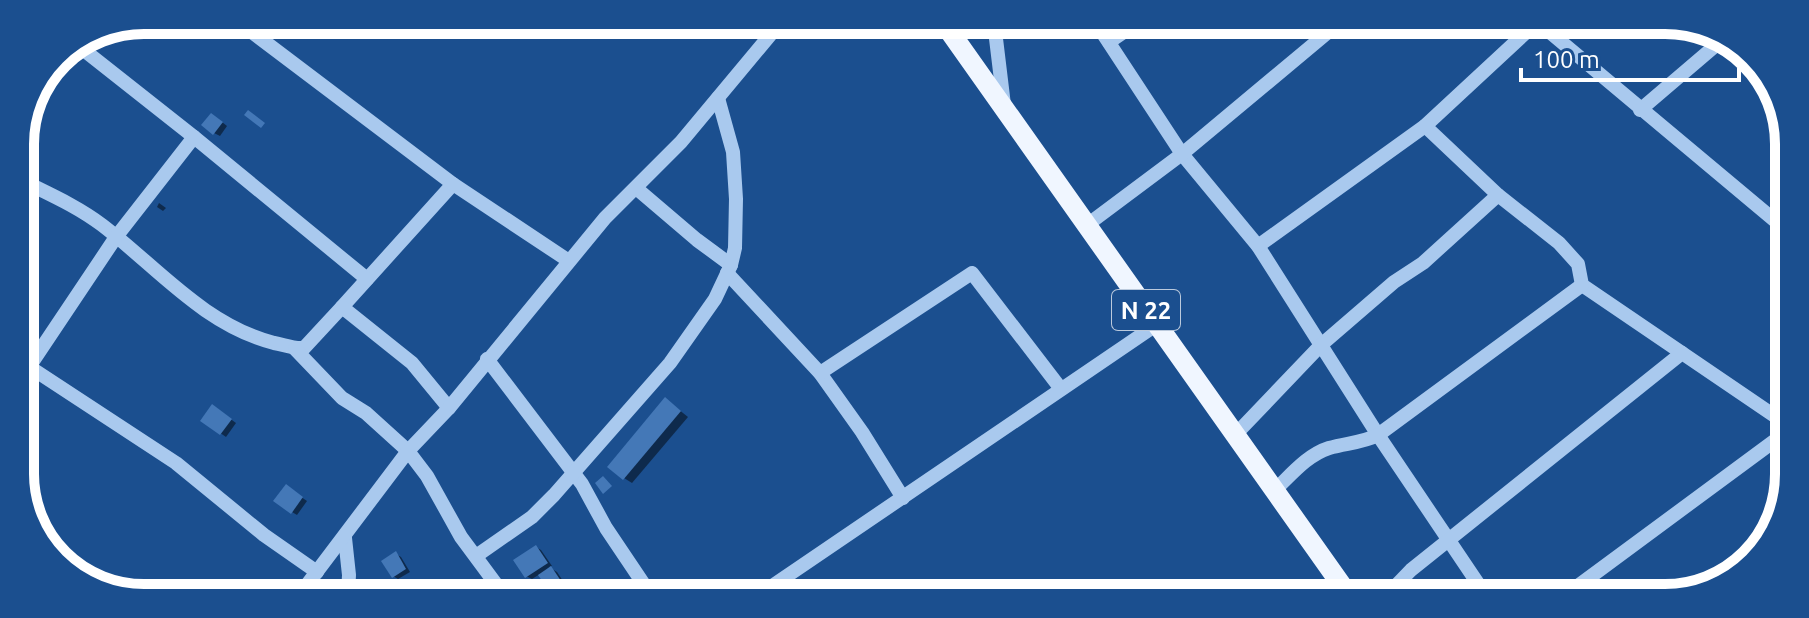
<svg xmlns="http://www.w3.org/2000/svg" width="1809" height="618" font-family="Ubuntu,sans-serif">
<rect width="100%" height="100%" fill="#1b4f8f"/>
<g fill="#0007">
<polygon points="217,118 227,126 220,136 214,133"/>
<polygon points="159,203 166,208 163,211 157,207"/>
<polygon points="673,405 688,417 632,483 624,478"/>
<polygon points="218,410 236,423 226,437 203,421"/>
<polygon points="291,490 307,501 297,515 292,512"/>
<polygon points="536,547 541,550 552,566 549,567 557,572 567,587 557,594 552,591 540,574 532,579 526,576"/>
<polygon points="396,554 401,557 410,572 398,579 393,576"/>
</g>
<g fill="#4478b7">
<polygon points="248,110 265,123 261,128 244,115"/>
<polygon points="211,113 223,122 213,135 201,125"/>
<polygon points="665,397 681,411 623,480 607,467"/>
<polygon points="212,404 232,419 220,435 200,421"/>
<polygon points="603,476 612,486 603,494 595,483"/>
<polygon points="286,484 303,497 291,514 273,501"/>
<polygon points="536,545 548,563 525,578 513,560"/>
<polygon points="396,551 406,569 392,578 381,561"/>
<polygon points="551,566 563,584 550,592 538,575"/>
<polygon points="438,581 449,595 421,594"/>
</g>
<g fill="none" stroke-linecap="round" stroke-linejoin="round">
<g stroke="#a9c9ee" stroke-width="14">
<polyline points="236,20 453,184 342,307"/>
<polyline points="994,22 1004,105"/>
<polyline points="1096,23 1182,154 1258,246 1378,435 1487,597"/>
<polyline points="1540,24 1786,230"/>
<polyline points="1109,42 1137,23"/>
<polyline points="80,47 194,137 367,279"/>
<polyline points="1640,110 1722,40"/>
<path d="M21 180C49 194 77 206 102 225 157 267 204 325 274 343 285 345 293 349 304 348L342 307 412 363 449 408"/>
<polyline points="453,184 569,261"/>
<polyline points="636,188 697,240 731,265"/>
<polyline points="1498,195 1425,126 1535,24"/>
<polyline points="1087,225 1182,154 1339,23"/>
<polyline points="1258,246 1425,126"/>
<polyline points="727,273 820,373 862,432 903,498"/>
<polyline points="295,349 342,398 366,413 408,451 427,476 461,537 504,595"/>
<polyline points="487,359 582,484 606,528 651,595"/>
<polyline points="22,362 176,463 264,535 317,572"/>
<polyline points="29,367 116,237 194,137"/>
<polyline points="820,373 972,273 1061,389"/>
<polyline points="1235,435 1321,345 1394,282 1423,263 1498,195 1559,243 1578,264 1582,285 1682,353"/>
<path d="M1275 490C1291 475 1307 455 1329 448 1346 443 1362 443 1378 435L1582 285"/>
<polyline points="345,538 349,575 348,594"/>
<polyline points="476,556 532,517 554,495 670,363 715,299 731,265 735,248 736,199 733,152 718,98"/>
<polyline points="300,594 408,451 449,408 605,218 681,142 781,22"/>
<polyline points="759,595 1156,325"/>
<polyline points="1385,597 1411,570 1682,353 1785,423"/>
<polyline points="1563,597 1785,433"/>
</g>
<polyline stroke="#f0f6ff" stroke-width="20" points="943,22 1350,597"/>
</g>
<g text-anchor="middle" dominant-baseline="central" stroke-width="8" stroke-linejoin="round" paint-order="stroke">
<rect fill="#1b4f8f" stroke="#bbcadd" stroke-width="2" x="1112" y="290" width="68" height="40" rx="6"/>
<g font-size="24" font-weight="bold" fill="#fff">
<text x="1146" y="310">N 22</text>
</g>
</g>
<path d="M0 0H1809V618H0ZM144 34H1665A110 110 0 0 1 1775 144V474A110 110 0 0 1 1665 584H144A110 110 0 0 1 34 474V144A110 110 0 0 1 144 34Z" fill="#1b4f8f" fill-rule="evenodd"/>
<path fill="none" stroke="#fff" stroke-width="10" d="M144 34H1665A110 110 0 0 1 1775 144V474A110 110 0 0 1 1665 584H144A110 110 0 0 1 34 474V144A110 110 0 0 1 144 34Z"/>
<path d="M1521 68v12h218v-12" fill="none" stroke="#ffffff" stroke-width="4"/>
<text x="1533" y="68" font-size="24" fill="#ffffff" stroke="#1b4f8f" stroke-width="6" paint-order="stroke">100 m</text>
</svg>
